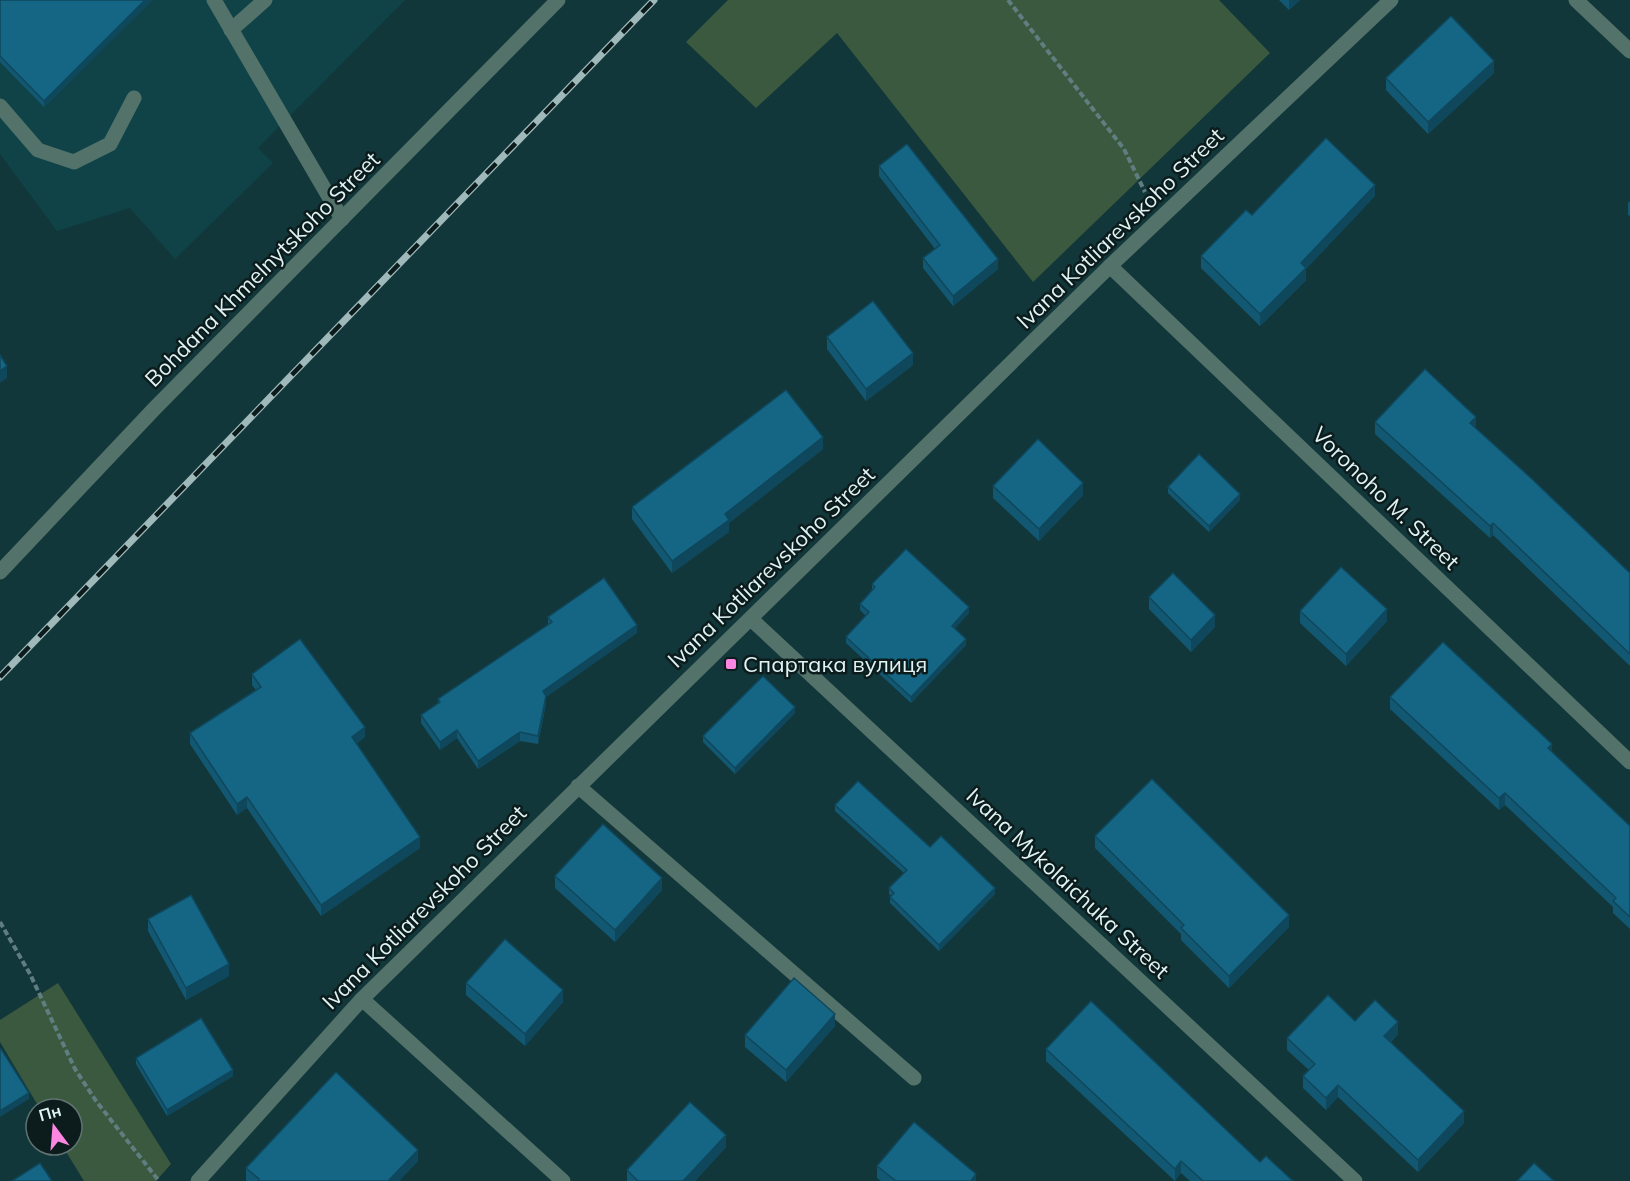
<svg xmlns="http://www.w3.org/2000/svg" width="1630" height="1181" font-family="Mulish,sans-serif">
<rect width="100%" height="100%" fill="#12373a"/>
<polygon fill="#0f4347" points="0,0 405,0 258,148 273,163 175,259 130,208 57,231 0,154"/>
<g fill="#3a593e">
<polygon points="728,0 1219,0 1270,53 1033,282 837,33 756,108 686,42"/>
<polygon points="58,983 171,1164 156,1181 84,1181 62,1145 72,1145 72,1109 40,1109 0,1042 0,1020"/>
</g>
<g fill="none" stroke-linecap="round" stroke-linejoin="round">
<g stroke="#607e81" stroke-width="4" stroke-dasharray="6 3" stroke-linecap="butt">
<polyline points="1008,0 1124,149 1145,192"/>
<polyline points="0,922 30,974 75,1069 96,1101 159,1181"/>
</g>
<g stroke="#537269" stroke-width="15">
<polyline points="214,0 342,219"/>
<polyline points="231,30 265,0"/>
<polyline points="0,106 38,150 74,162 110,144 134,98"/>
<polyline points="578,786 914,1078"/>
</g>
<g stroke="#537269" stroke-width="15">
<polyline points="1576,0 1630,51"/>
<polyline points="1110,266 1630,762"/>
<polyline points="0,572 155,408 558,0"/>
<polyline points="751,619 1355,1181"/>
<polyline points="362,999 563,1181"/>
<polyline points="198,1181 362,999 1110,266 1391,0"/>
</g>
<g stroke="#9fb9ba" stroke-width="7">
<polyline id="rail" points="0,677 654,0"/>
</g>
<use href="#rail" stroke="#0c1c1d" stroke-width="4.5" stroke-dasharray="14" stroke-linecap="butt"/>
</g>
<g fill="#125872">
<polygon points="0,0 152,0 44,107 0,62"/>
<polygon points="1279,0 1300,0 1289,10"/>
<polygon points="1494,73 1428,134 1386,90 1386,78"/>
<polygon points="879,166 998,269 953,306 923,268 923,258 935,249 879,176"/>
<polygon points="1375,196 1306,269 1306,280 1260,326 1201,268 1201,256 1252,215"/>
<polygon points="1630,201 1630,216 1628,215 1628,203"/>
<polygon points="827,337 913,365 866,401 827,349"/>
<polygon points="1375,422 1476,429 1630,573 1630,666 1493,535 1490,538 1375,434"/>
<polygon points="823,449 729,523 729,532 672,573 632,519 632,507"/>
<polygon points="993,486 1083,495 1039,541 993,498"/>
<polygon points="1168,487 1240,500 1209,532 1168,493"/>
<polygon points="872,584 969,613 955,628 966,645 911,703 846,643 846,637 866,616 860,610 860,604 872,590"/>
<polygon points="1149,597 1215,627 1191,652 1149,609"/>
<polygon points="1300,611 1387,621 1346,666 1300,623"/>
<polygon points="548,617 637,633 546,697 546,704 538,744 520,741 478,769 457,738 440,750 421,723 421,715 438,703 438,699 548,625"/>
<polygon points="252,674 365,737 356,744 420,848 321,916 247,808 237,815 190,744 190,733 256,690 252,685"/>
<polygon points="1390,697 1552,752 1630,826 1630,929 1613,913 1613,907 1505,805 1499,810 1390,709"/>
<polygon points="795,713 735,774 703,742 703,736"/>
<polygon points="835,805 930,847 995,894 939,951 890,903 890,897 891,896 889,894 889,888 904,873 835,811"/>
<polygon points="1095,836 1289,927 1229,988 1181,940 1181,934 1095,848"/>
<polygon points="555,876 662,890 615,942 555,888"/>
<polygon points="148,919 229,976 186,1000 148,931"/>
<polygon points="466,983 563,1002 525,1046 466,995"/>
<polygon points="1355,1021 1398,1034 1391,1042 1464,1123 1418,1172 1338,1097 1326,1110 1303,1088 1303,1076 1309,1070 1287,1050 1287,1038"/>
<polygon points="835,1026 786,1082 745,1047 745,1035"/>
<polygon points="1046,1049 1260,1162 1293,1181 1190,1181 1181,1173 1175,1181 1046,1061"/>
<polygon points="136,1058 233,1076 167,1116 136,1064"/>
<polygon points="726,1147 695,1181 627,1181 627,1170"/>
<polygon points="418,1161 399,1181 247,1181 246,1180 246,1168"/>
<polygon points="877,1166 976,1181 881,1181 877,1178"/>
</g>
<g fill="#0f475c">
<polygon points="145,0 152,0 44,107 44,101"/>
<polygon points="1289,0 1300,0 1289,10"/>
<polygon points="1494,61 1494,73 1428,134 1428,122"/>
<polygon points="1375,185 1375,196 1306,269 1306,280 1260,326 1260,314 1301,263"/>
<polygon points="998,259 998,269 953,306 953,296"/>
<polygon points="913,353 913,365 866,401 866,389"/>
<polygon points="7,366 7,378 0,383 0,371"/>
<polygon points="1476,417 1476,429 1470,423"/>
<polygon points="823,437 823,449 729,523 729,532 672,573 672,561 725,514"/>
<polygon points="1083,483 1083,495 1039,541 1039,529"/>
<polygon points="1240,494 1240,500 1209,532 1209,526"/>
<polygon points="1493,523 1493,535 1490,538 1490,526"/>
<polygon points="969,607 969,613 952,632 952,626"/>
<polygon points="1387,609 1387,621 1346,666 1346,654"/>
<polygon points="1215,615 1215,627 1191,652 1191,640"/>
<polygon points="637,625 637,633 546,697 546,704 538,744 538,736 543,691"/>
<polygon points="966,639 966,645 911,703 911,697"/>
<polygon points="795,707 795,713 735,774 735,768"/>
<polygon points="365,727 365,737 352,748 352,737"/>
<polygon points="457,730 457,738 440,750 440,742"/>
<polygon points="520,732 520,741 478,769 478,761"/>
<polygon points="1552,744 1552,756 1548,748"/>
<polygon points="1505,793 1505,805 1499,810 1499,798"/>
<polygon points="247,797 247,808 237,815 237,804"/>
<polygon points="420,837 420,848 321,916 321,905"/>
<polygon points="662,878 662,890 615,942 615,930"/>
<polygon points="995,888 995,894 939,951 939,945"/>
<polygon points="1289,915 1289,927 1229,988 1229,976"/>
<polygon points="229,964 229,976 186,1000 186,988"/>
<polygon points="563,990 563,1002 525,1046 525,1034"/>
<polygon points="835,1014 835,1026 786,1082 786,1070"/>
<polygon points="1398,1022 1398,1034 1384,1048 1384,1036"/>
<polygon points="233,1070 233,1076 167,1116 167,1110"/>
<polygon points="1338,1085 1338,1097 1326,1110 1326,1098"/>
<polygon points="29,1093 29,1099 0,1117 0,1111"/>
<polygon points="1464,1111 1464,1123 1418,1172 1418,1160"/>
<polygon points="726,1135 726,1147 695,1181 683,1181"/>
<polygon points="418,1150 418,1161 399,1181 388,1181"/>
<polygon points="1181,1161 1181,1173 1175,1181 1175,1169"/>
<polygon points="976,1174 976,1181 971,1181"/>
</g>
<g fill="#156684" stroke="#0f475c" stroke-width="1.5">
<polygon points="0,0 145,0 44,101 0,56"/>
<polygon points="1451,16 1494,61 1428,122 1386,78"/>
<polygon points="1326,138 1375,185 1301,263 1306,268 1260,314 1201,256 1246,210 1252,215"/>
<polygon points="907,144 998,259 953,296 923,258 940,245 879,166"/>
<polygon points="873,301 913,353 866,389 827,337"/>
<polygon points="0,355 7,366 0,371"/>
<polygon points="1425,369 1476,417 1470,423 1532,479 1630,573 1630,654 1493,523 1490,526 1375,422"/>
<polygon points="786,390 823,437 725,514 729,520 672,561 632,507"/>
<polygon points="1038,439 1083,483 1039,529 993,486"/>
<polygon points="1199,454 1240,494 1209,526 1168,487"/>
<polygon points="906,549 969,607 952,626 966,639 911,697 846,637 869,612 860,604 875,587 872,584"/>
<polygon points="1341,567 1387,609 1346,654 1300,611"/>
<polygon points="1173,573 1215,615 1191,640 1149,597"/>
<polygon points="604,578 637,625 543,691 546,696 538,736 520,732 478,761 457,730 440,742 421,715 440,702 438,699 552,622 548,617"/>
<polygon points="300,639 365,727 352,737 420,837 321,905 247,797 237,804 190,733 261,687 252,674"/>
<polygon points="1443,642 1552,744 1548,748 1630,826 1630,917 1613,901 1616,898 1505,793 1499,798 1390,697"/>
<polygon points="763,676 795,707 735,768 703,736"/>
<polygon points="1152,779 1289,915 1229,976 1181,928 1184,925 1095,836"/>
<polygon points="858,781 930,847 941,836 995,888 939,945 890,897 894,893 889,888 907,870 835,805"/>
<polygon points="603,824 662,878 615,930 555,876"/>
<polygon points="191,895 229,964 186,988 148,919"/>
<polygon points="505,939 563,990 525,1034 466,983"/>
<polygon points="794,978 835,1014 786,1070 745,1035"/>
<polygon points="1328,995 1355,1021 1375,1000 1398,1022 1384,1036 1464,1111 1418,1160 1338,1085 1326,1098 1303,1076 1315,1064 1287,1038"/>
<polygon points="1091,1001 1260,1162 1266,1156 1293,1181 1203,1181 1181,1161 1175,1169 1046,1049"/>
<polygon points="201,1018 233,1070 167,1110 136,1058"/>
<polygon points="1,1049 29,1093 0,1111 0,1050"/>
<polygon points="336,1072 418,1150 388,1181 258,1181 259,1179 246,1168"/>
<polygon points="690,1102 726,1135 683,1181 638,1181 627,1170"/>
<polygon points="914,1122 976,1174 971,1181 896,1181 877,1166"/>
<polygon points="40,1163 52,1181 12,1181"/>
<polygon points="1534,1163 1554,1181 1517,1181"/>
</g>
<rect fill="#fd86e3" stroke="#0c1c1d" stroke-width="2" x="725" y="658" width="12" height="12" rx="3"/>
<g text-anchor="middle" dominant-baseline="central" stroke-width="5" stroke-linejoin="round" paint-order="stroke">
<g font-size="22" fill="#e0f4f5" stroke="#0c1c1d">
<text transform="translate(1120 228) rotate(-44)">Ivana Kotliarevskoho Street</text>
<text transform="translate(262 269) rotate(-45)">Bohdana Khmelnytskoho Street</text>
<text transform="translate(1386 498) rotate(44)">Voronoho M. Street</text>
<text transform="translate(771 567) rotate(-44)">Ivana Kotliarevskoho Street</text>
<text transform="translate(1068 883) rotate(43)">Ivana Mykolaichuka Street</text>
<text transform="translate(424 907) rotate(-45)">Ivana Kotliarevskoho Street</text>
</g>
<g font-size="22" fill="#e0f4f5" stroke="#0c1c1d" text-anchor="start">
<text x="743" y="664">Спартака вулиця</text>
</g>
</g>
<g transform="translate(54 1127) rotate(344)"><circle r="28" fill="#0c1c1d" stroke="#617273" stroke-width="1.5"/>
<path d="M0-4.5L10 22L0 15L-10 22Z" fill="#fd86e3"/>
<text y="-9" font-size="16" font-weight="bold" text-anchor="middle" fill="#e0f4f5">Пн</text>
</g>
</svg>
